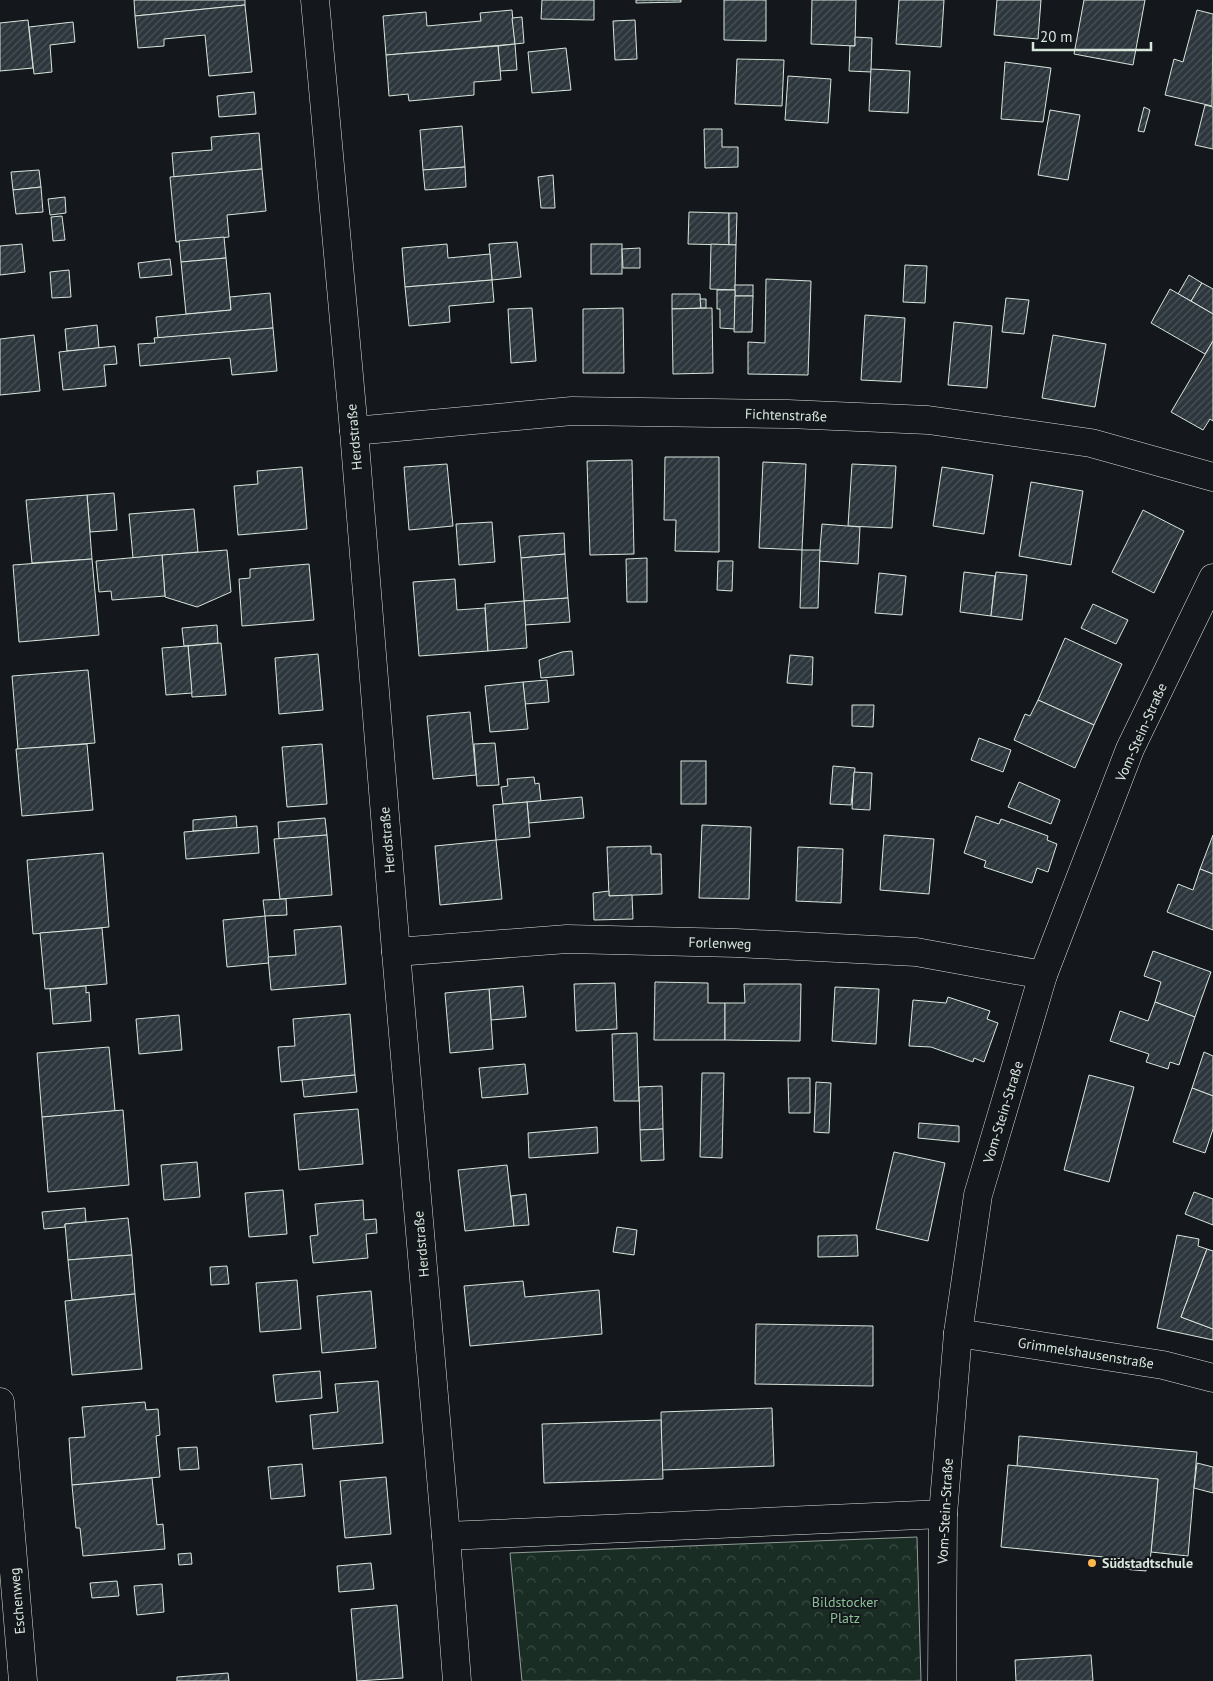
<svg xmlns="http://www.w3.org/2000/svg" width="1213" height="1681" font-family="'PT Sans',sans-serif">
<defs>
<pattern id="forest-crowns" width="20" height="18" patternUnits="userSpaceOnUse" patternTransform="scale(1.25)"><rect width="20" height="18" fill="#1a2d24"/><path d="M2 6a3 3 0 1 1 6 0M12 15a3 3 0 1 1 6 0" fill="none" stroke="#3b4b43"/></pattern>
<pattern id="building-hatch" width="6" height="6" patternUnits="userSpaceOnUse" patternTransform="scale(1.25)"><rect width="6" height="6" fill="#2c363c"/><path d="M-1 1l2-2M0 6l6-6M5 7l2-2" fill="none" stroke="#4a5358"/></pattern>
</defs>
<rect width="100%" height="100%" fill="#14181c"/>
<polygon fill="url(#forest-crowns)" stroke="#939e99" points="917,1537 921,1681 522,1681 510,1553"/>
<g fill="url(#building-hatch)" stroke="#d8e6dc">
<polygon points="134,0 245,0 245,5 135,16"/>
<polygon points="542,0 594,0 594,20 541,19"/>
<polygon points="636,0 681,0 681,2 636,3"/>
<polygon points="724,0 766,0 766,41 724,40"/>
<polygon points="812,0 856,0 855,46 811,44"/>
<polygon points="899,0 944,0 941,47 896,44"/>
<polygon points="997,0 1041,0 1038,39 994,35"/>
<polygon points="1084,0 1145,0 1133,65 1074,54"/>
<polygon points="245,5 252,72 209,76 205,35 164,39 164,46 138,48 135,16"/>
<polygon points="512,10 515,44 386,55 383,16 426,12 427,26 481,21 480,13"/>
<polygon points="1197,10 1213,14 1212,106 1165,95 1174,59 1183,62"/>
<polygon points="522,17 524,43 515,44 512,18"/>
<polygon points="28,20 33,68 0,71 0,23"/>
<polygon points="635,20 637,59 615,60 613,21"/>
<polygon points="73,22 75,42 50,45 52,72 34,74 29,27"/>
<polygon points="855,37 872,38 871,72 849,71 850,46 855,46"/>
<polygon points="515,44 517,70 500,71 498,46"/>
<polygon points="498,46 501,80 474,82 474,95 409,101 408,94 389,96 386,55"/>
<polygon points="566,48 571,90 532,93 528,52"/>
<polygon points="737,59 784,60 782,106 735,104"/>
<polygon points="1005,62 1051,68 1043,122 1001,119"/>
<polygon points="871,69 910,71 908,113 869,111"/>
<polygon points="788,76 831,79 828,123 785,120"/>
<polygon points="254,92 256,114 219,117 217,96"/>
<polygon points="1205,105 1213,107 1213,149 1195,145"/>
<polygon points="1144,107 1150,110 1144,132 1138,131"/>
<polygon points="1050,110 1080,115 1068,180 1038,175"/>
<polygon points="462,126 465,167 423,170 420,130"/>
<polygon points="704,129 722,129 722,147 738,147 738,167 705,168"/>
<polygon points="259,133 262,169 174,177 172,153 212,150 211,137"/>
<polygon points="465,167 466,187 425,190 423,170"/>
<polygon points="262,169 266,211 227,215 229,237 176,242 170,177"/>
<polygon points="39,170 41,187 13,190 11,172"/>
<polygon points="553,175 555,208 541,208 538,177"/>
<polygon points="41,187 43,212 16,214 13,190"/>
<polygon points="65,197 66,213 50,215 48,199"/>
<polygon points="689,212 729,213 729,245 688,244"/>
<polygon points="729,213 737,213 736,245 729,245"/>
<polygon points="62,216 65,240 53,241 51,217"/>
<polygon points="224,237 226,258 181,262 179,241"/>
<polygon points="517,242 521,277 492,280 489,244"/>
<polygon points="22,244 25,272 0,275 0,246"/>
<polygon points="447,244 448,258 490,254 492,280 405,287 402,248"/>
<rect x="591" y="244" width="31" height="30"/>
<polygon points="711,244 736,245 735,290 710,289"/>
<polygon points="640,248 640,268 623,268 622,249"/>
<polygon points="226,258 231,310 186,314 181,262"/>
<polygon points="170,259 172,275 140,278 138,263"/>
<polygon points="905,265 927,266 925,303 903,302"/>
<polygon points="69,270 71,297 52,298 50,272"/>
<polygon points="1189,275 1202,283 1191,301 1178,294"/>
<polygon points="766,279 811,281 808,375 748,374 748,342 765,343"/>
<polygon points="492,280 494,302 449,306 450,322 409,326 405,287"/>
<polygon points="1202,283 1213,289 1213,314 1191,301"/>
<rect x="735" y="285" width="18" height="11"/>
<polygon points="1170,289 1213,314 1213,341 1205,354 1151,323"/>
<polygon points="717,290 735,290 735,329 720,328 720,309 717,309"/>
<polygon points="270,293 273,328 158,338 156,317 231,310 230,297"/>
<polygon points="672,294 700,294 701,308 672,309"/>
<polygon points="735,296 753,296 752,332 734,332"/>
<polygon points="1006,298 1029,300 1024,334 1002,332"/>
<polygon points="700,299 706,299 706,308 701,308"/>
<polygon points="532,308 536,361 511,363 508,309"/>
<polygon points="623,308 624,373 583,373 583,309"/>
<polygon points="712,308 713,373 673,374 672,309"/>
<polygon points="865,315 905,318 901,382 861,380"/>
<polygon points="954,322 992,326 987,388 948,385"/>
<polygon points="97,325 99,348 67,351 65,329"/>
<polygon points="273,328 277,371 232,375 230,358 140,366 138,344 155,343 154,338"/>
<polygon points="34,335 40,391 0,395 0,339"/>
<polygon points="1053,335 1106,344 1095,407 1042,398"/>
<polygon points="1213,341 1213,421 1210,419 1203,430 1171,412"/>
<polygon points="115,346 117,364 104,365 106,386 63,390 59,352"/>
<polygon points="665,457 719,457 719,552 675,551 676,520 664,520"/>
<polygon points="632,460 634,554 590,555 587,461"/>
<polygon points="763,462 806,464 802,550 759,548"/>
<polygon points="447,464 453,526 409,530 404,467"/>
<polygon points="852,464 896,466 892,528 848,526"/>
<polygon points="302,467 307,529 238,535 234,486 258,484 257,471"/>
<polygon points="942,467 993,475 984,534 933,526"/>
<polygon points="1031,482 1083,491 1071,565 1019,556"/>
<polygon points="114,493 117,530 90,532 87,495"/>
<polygon points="87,495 92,559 32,563 26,500"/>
<polygon points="194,509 198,552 133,558 129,514"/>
<polygon points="1143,510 1184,531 1154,593 1112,572"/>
<polygon points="492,522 495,562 459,565 456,524"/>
<polygon points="822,524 860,527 858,564 819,561"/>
<polygon points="564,533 565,554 521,558 519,536"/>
<polygon points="227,550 231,592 197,607 165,597 162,555"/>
<polygon points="802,550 820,550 818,608 800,608"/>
<polygon points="565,554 568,598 524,601 521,558"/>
<polygon points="162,555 165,596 112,600 111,591 99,592 96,561"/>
<polygon points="647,558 647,602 627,602 626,559"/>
<polygon points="92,559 99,635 19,642 13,565"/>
<polygon points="718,561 733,561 732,591 717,590"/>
<polygon points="309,564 314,620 242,626 239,579 250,578 250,569"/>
<polygon points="964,572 995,576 991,616 960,612"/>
<polygon points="996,572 1027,575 1022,620 991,616"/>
<polygon points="879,573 906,576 902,615 875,613"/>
<polygon points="455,579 457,610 485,608 488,651 419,656 413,582"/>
<polygon points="568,598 570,622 525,625 524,601"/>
<polygon points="524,601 527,648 488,651 485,604"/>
<polygon points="1093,604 1128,620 1116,644 1081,628"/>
<polygon points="217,625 218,643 184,646 182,628"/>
<polygon points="1065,638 1122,664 1094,725 1038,700"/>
<polygon points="221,643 226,695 192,697 188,646"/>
<polygon points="188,646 192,693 166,695 162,648"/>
<polygon points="572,651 574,675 541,678 539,660 562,652"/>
<polygon points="318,654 323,710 279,714 275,658"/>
<polygon points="790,655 813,657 812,685 787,683"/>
<polygon points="88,670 95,743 18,749 12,676"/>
<polygon points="547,680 549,702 525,704 523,682"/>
<polygon points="523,682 528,729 490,732 485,686"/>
<polygon points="1038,700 1094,725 1075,768 1014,740 1025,714 1030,716"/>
<polygon points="852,705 874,705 873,727 852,726"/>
<polygon points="470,712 476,775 433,779 427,716"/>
<polygon points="979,738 1011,750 1003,772 971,760"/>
<polygon points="495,743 499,785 477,786 474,744"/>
<polygon points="87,744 93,810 22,816 16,749"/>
<polygon points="322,744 327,804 287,807 282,747"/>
<rect x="681" y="761" width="25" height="43"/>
<polygon points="833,766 855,768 851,805 830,804"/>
<polygon points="854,772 872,773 870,810 852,809"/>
<polygon points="534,777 535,784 539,783 541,801 503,804 501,787 508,786 507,779"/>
<polygon points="1019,782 1060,800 1051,824 1008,807"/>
<polygon points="582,797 584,818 529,823 527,802"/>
<polygon points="527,802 530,837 496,840 493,805"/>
<polygon points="236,816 237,828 193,831 193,820"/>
<polygon points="976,816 999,824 1001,819 1048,836 1047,840 1057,844 1048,872 1037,868 1032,883 984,867 986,861 964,853"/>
<polygon points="325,818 327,835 279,839 278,822"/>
<polygon points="702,825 751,827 749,899 699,898"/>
<polygon points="257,826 259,853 186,859 184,832"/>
<polygon points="327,835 332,895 280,899 274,839"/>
<polygon points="884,835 934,839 929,894 880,890"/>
<polygon points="1213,835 1213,874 1200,869"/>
<polygon points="496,840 502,899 440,905 435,846"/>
<polygon points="651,846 651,854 661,854 662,894 609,896 607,847"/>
<polygon points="798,847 843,849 841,903 796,901"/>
<polygon points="103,853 109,927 33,934 27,860"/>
<polygon points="1200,869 1213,874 1213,930 1167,912 1178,884 1193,890"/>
<polygon points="609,891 609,896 632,895 633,919 594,920 593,893"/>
<polygon points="286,899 287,915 265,916 263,900"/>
<polygon points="265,916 269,963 227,967 223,920"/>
<polygon points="341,926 346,984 271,990 268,957 296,955 294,930"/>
<polygon points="102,928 107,984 45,989 40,933"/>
<polygon points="1153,951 1211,972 1195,1017 1155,1002 1161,982 1144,976"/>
<polygon points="655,982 708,983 708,1003 725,1003 725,1040 654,1040"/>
<polygon points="615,983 617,1029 576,1031 574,984"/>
<polygon points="744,984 801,984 800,1041 725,1040 725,1003 745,1003"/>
<polygon points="86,986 86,993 89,992 91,1021 53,1024 50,989"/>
<polygon points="523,986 526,1017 491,1020 489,989"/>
<polygon points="835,987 879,989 876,1044 832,1041"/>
<polygon points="489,989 493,1049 450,1053 445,993"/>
<polygon points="948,997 990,1011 987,1019 998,1023 984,1062 974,1058 973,1062 931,1047 909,1046 913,1000 946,1003"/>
<polygon points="1155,1002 1195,1017 1179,1065 1170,1062 1168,1069 1146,1062 1149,1054 1110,1041 1120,1011 1148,1021"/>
<polygon points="350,1014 355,1075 281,1082 278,1047 295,1046 293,1019"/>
<polygon points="179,1015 182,1050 139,1054 136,1019"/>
<polygon points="637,1033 639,1101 614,1101 612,1034"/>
<polygon points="109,1047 115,1111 42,1117 37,1053"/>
<polygon points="1204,1052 1213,1056 1213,1096 1192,1088"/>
<polygon points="525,1064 528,1094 482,1098 479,1068"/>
<polygon points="702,1073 724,1073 722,1158 700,1157"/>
<polygon points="355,1075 357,1092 304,1097 302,1080"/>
<polygon points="1089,1075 1134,1087 1109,1182 1064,1170"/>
<polygon points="788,1078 810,1078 810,1113 789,1113"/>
<polygon points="816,1082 831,1083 829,1133 814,1132"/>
<polygon points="662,1086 663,1129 640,1130 639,1087"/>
<polygon points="1192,1088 1213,1096 1213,1129 1205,1153 1173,1142"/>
<polygon points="358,1109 363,1164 299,1170 294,1114"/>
<polygon points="123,1110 129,1185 48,1192 42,1117"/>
<polygon points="919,1123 959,1126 959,1142 918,1138"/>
<polygon points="597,1127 598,1153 529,1158 528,1133"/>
<polygon points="663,1129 664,1160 641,1161 640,1130"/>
<polygon points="894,1152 945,1163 928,1241 876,1229"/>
<polygon points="197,1162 200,1197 164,1200 161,1165"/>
<polygon points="507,1165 514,1226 465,1231 458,1170"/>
<polygon points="283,1190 287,1234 249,1237 245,1193"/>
<polygon points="1194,1192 1213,1199 1213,1225 1185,1214"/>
<polygon points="526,1194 529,1225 514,1226 511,1196"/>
<polygon points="363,1200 364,1220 376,1219 377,1233 366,1234 368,1258 313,1263 310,1236 318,1235 315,1204"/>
<polygon points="85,1208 86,1222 65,1224 65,1227 44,1229 42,1212"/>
<polygon points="128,1218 132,1255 68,1260 65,1224"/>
<polygon points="617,1227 637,1230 634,1255 613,1252"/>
<polygon points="857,1235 858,1256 818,1257 818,1236"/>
<polygon points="1177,1235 1199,1239 1198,1246 1207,1249 1181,1317 1213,1329 1213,1340 1157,1328"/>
<polygon points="1207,1249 1213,1251 1213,1329 1181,1317"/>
<polygon points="132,1255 135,1294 72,1300 68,1260"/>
<polygon points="227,1266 229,1284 211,1285 210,1267"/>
<polygon points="297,1280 301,1329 260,1332 256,1283"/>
<polygon points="523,1281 525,1297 599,1290 602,1334 470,1346 464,1286"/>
<polygon points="371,1291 376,1348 322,1353 317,1296"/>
<polygon points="135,1294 142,1369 72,1375 65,1301"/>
<polygon points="756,1324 873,1326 873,1386 755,1384"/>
<polygon points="320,1371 322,1398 276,1402 273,1375"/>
<polygon points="378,1381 383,1443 313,1449 310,1415 338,1412 335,1384"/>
<polygon points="145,1402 146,1410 158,1409 160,1435 156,1436 160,1477 72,1485 69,1438 85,1437 82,1407"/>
<polygon points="772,1408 774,1466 662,1470 661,1412"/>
<polygon points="661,1420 663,1479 544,1483 542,1424"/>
<polygon points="1019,1436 1197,1452 1188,1556 1151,1552 1158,1479 1017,1466"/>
<polygon points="197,1447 199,1469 180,1470 178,1448"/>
<polygon points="1197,1463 1213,1467 1213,1493 1194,1488"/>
<polygon points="302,1464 305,1496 271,1499 268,1467"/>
<polygon points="1008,1465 1158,1479 1151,1552 1150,1561 1146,1561 1146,1571 1123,1569 1124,1559 1001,1547"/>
<polygon points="386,1477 391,1534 345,1538 340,1481"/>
<polygon points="152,1478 157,1525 163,1524 165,1549 83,1556 80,1528 76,1528 72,1485"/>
<polygon points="191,1553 192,1564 179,1565 178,1554"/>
<polygon points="371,1563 374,1589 339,1592 337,1566"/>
<polygon points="117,1581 119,1596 92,1598 90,1583"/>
<polygon points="162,1584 164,1612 137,1615 134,1586"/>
<polygon points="397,1605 403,1678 357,1681 351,1609"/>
<polygon points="1091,1655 1093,1681 1016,1681 1015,1660"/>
<polygon points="228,1673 229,1681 177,1681 177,1677"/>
</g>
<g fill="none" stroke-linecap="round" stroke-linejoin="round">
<g stroke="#d8e6dc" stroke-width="29">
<g id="minor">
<polyline points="315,0 354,431 396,952 446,1536 457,1681"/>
<polyline points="354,431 572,411 788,414 928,420 1091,443 1213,477"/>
<polyline points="396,952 567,939 736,943 916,952 1043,975"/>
<polyline points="958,1333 1163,1365 1213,1378"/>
<polyline points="0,1402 23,1681"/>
<polyline points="446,1536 943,1514"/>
<polyline points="942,1681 943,1514 958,1333 978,1195 1043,975 1130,749 1213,578"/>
</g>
</g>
<use href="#minor" stroke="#14181c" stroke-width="28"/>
</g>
<circle fill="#ffb74d" stroke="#14181c" stroke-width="2" cx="1092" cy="1563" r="5"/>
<g text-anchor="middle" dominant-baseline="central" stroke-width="4" stroke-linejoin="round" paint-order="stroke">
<g font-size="14" fill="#d8e6dc" stroke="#14181c">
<text transform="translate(786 415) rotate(2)">Fichtenstraße</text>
<text transform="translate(354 437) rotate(-95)">Herdstraße</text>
<text transform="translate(1141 732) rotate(-66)">Vom-Stein-Straße</text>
<text transform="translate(387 840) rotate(-95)">Herdstraße</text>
<text transform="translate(720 943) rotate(2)">Forlenweg</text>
<text transform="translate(1003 1112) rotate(-73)">Vom-Stein-Straße</text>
<text transform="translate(421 1244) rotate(-95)">Herdstraße</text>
<text transform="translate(1086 1353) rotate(9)">Grimmelshausenstraße</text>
<text transform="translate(945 1511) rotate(-87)">Vom-Stein-Straße</text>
<text transform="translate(17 1601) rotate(-95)">Eschenweg</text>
</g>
<g font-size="14" font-weight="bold" fill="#d8e6dc" stroke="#14181c" text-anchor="start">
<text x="1102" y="1563">Südstadtschule</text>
</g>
<g font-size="14" fill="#8ac095" stroke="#14181c">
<text x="845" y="1602">Bildstocker<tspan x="845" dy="16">Platz</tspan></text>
</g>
</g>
<path d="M1033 42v8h118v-8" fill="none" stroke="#d8e6dc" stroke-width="2.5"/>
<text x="1040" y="42" font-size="15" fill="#d8e6dc" stroke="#14181c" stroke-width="4" paint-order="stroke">20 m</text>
</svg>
